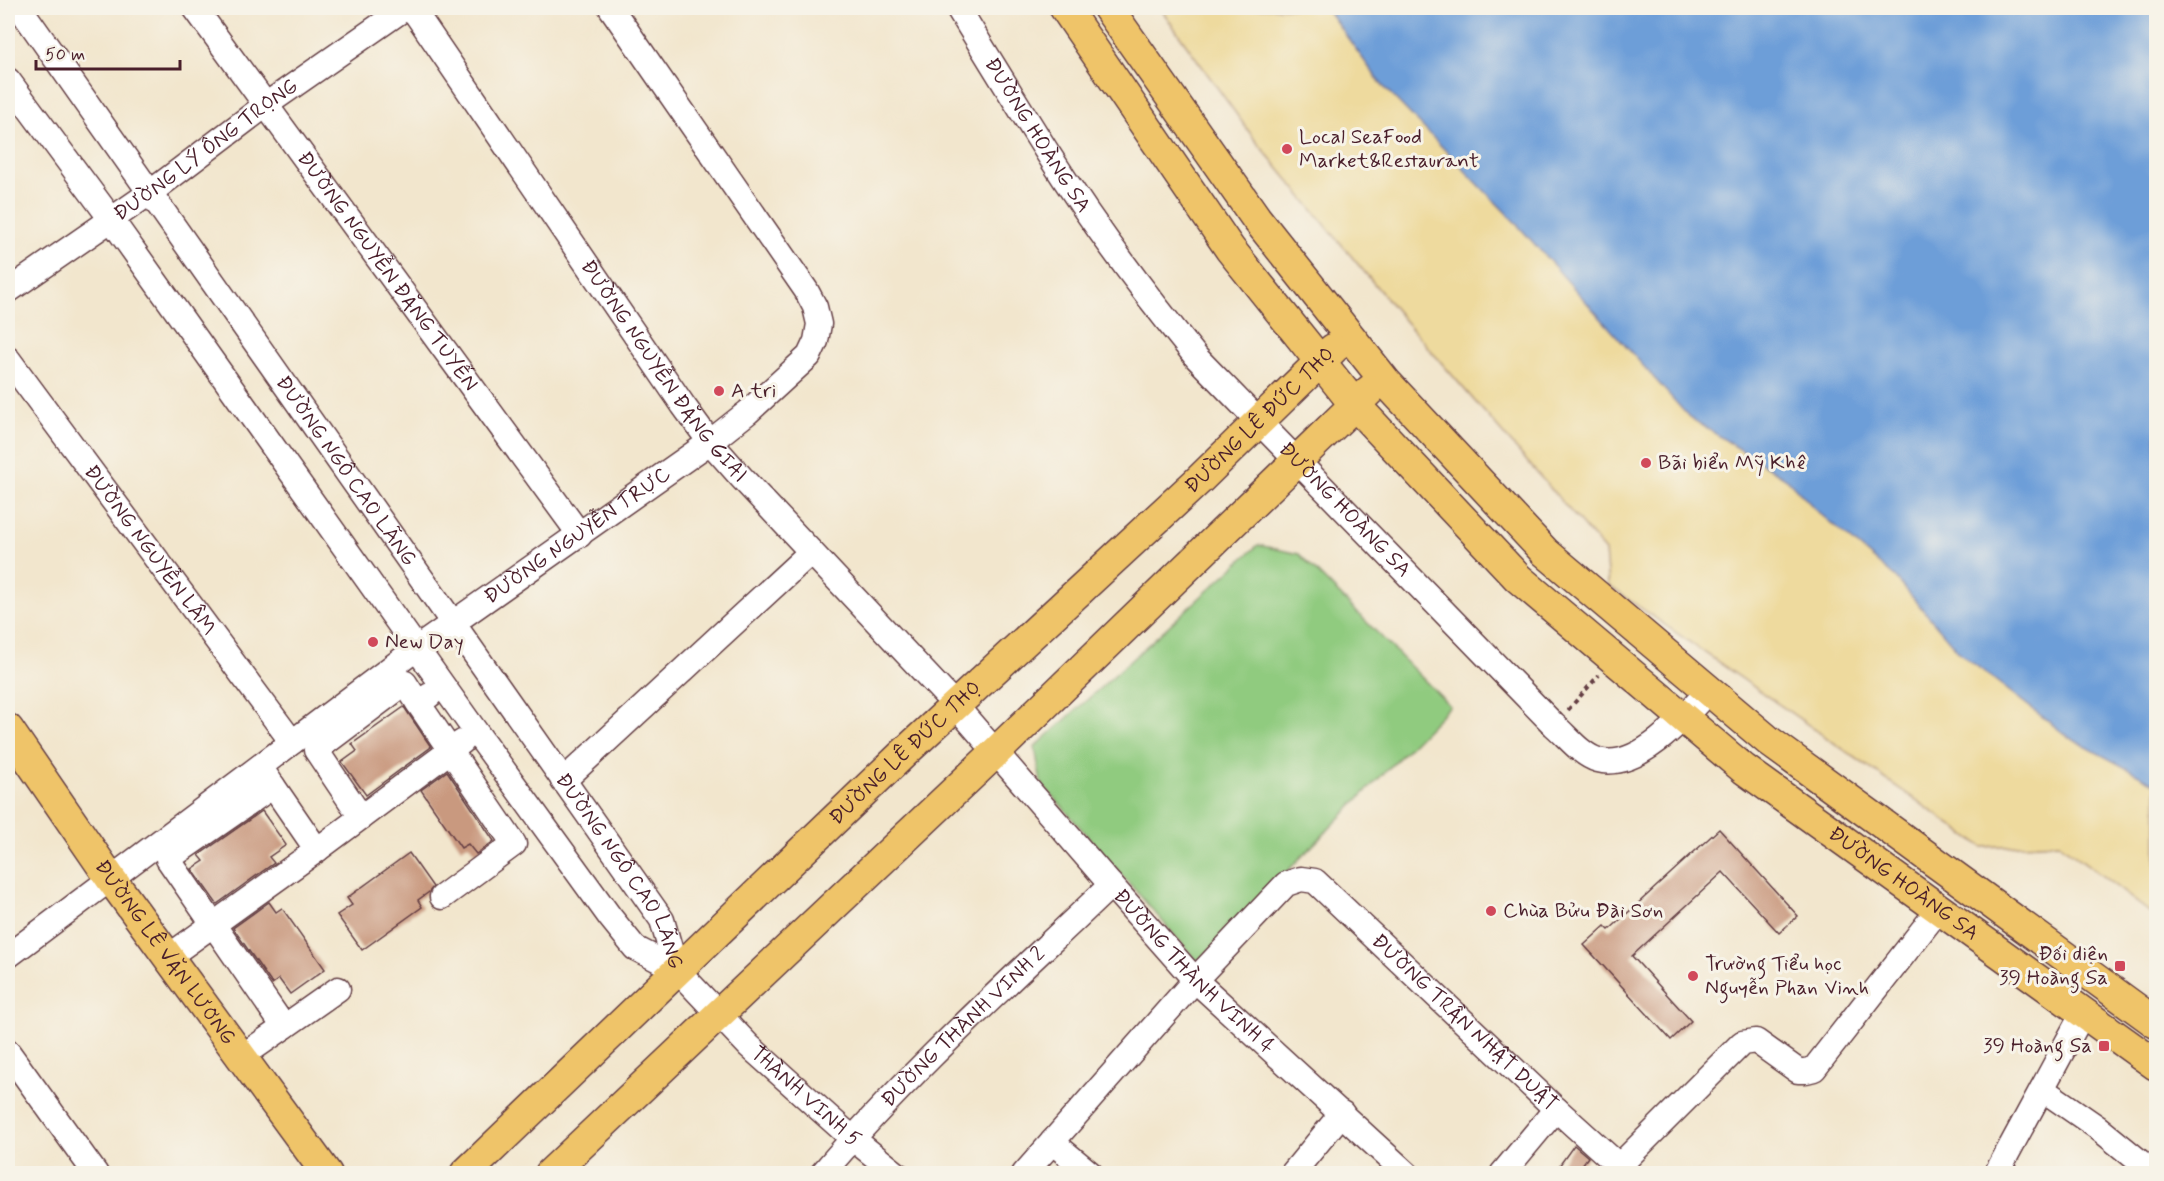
<svg xmlns="http://www.w3.org/2000/svg" width="2164" height="1181" font-family="Mynerve,sans-serif">
<rect width="100%" height="100%" fill="#f7f3e8"/>
<filter id="ink" filterUnits="userSpaceOnUse"><feTurbulence type="fractalNoise" baseFrequency=".0167" numOctaves="2"/><feDisplacementMap in="SourceGraphic" scale="12" xChannelSelector="R" yChannelSelector="G"/><feConvolveMatrix kernelMatrix="1 2 1 2 8 2 1 2 1" color-interpolation-filters="sRGB"/></filter>
<filter id="wash" filterUnits="userSpaceOnUse"><feTurbulence type="fractalNoise" baseFrequency=".008" numOctaves="4" result="noise"/><feDisplacementMap in="SourceGraphic" scale="24" xChannelSelector="R" yChannelSelector="G"/><feGaussianBlur stdDeviation="1.35" result="paint"/><feColorMatrix in="noise" values="0 0 0 0 0 0 0 0 0 0 0 0 0 0 0 0 0 1.4 0 .05"/><feComposite in="paint" operator="in"/></filter>
<g filter="url(#wash)">
<rect width="100%" height="100%" fill="#f2e6cd"/>
<polygon fill="#90cb7f" stroke="#6d7555" stroke-width="1.5" points="1258,545 1299,554 1450,706 1198,962 1041,783 1035,747"/>
<polygon fill="#eeda9e" stroke="#9c7c64" stroke-width="1.5" points="1160,8 1326,8 1382,85 1514,221 1689,417 1787,479 1817,511 1896,578 1960,653 2070,738 2156,784 2156,917 2059,843 1983,847 1608,585 1605,551 1405,321 1255,140"/>
<polygon fill="#6d9ed8" stroke="#5c5e82" stroke-width="1.5" points="1326,8 2156,8 2156,784 2070,738 1960,653 1896,578 1817,511 1787,479 1689,417 1514,221 1382,85"/>
<g id="blocks">
<g fill="#c9997f">
<polygon points="404,707 431,747 366,795 342,762 357,751 352,744"/>
<polygon points="447,771 494,841 476,854 468,844 461,848 421,790"/>
<polygon points="262,811 286,845 269,857 274,863 217,904 192,869 204,861 199,855"/>
<polygon points="1719,829 1798,916 1779,933 1723,872 1632,956 1691,1021 1671,1040 1584,945 1605,926 1609,930"/>
<polygon points="409,853 433,887 429,892 418,900 422,907 362,950 337,915 352,905 347,898"/>
<polygon points="269,902 276,912 282,908 325,969 290,994 279,979 272,984 233,928"/>
<polygon points="1574,1145 1588,1157 1576,1173 1554,1173"/>
</g>
</g>
</g>
<g filter="url(#ink)">
<use href="#blocks" fill-opacity="0" stroke="#633d43" stroke-width="1.5"/>
<g fill="none" stroke-linecap="round" stroke-linejoin="round">
<g stroke="#633d43" stroke-width="27">
<g id="minor">
<path id="s1" d="M20 8 662 920 676 969"/>
<path id="s2" d="M195 8 580 535"/>
<path id="s3" d="M412 8 683 405 710 442 741 477 955 705 1111 885 1195 980 1407 1174"/>
<path id="s4" d="M958 8C988 57 1018 106 1049 155 1094 226 1144 293 1197 358L1554 725C1567 736 1581 755 1598 760 1638 771 1685 717 1709 690"/>
<path id="s5" d="M8 80 111 219 476 732 610 917 635 948 676 969 749 1046 852 1138 897 1174"/>
<path id="s6" d="M8 291 151 192 267 104 405 8"/>
<path id="s7" d="M8 359 292 742"/>
<polyline points="418,703 514,844 442,897"/>
<polyline points="260,767 273,786 168,859 284,1027 338,989"/>
<polyline points="563,781 811,552"/>
<polyline points="361,817 316,750 405,683 418,703 430,695"/>
<polyline points="317,850 462,742"/>
<path id="s8" d="M8 956 416 649 710 442 748 412 809 356 816 341 819 324 815 307 806 290 611 8"/>
<polyline points="168,957 317,850 273,786"/>
<polyline points="8,1052 96,1174"/>
<polyline points="241,1057 284,1027"/>
<polyline points="2042,1089 2097,1127 2155,1174"/>
<polyline points="1052,1142 1091,1174"/>
<polyline points="1619,1166 1742,1043 1756,1041 1798,1071 1806,1071 1814,1069 1939,909"/>
<path id="s9" d="M822 1174C910 1070 1013 979 1111 885"/>
<path id="s10" d="M1024 1174 1195 980 1286 884 1301 879 1315 881 1556 1109 1628 1174"/>
<polyline points="1292,1174 1342,1113"/>
<polyline points="1502,1174 1556,1109"/>
<polyline points="1996,1174 2083,1013"/>
</g>
</g>
<g stroke="#633d43" stroke-width="33">
<g id="major">
<path id="s11" d="M1065 8 1230 249 1355 405 1518 578 1744 769 2156 1065"/>
<polyline points="1108,8 1256,218 1386,382 1545,552 1770,742 2156,1023"/>
<path id="s12" d="M8 729 111 879 327 1174"/>
<path id="s13" d="M465 1174 903 754 1200 479 1333 349"/>
<polyline points="550,1174 997,751 1370,390"/>
</g>
</g>
<polyline stroke="#633d43" stroke-width="4" stroke-dasharray="4.5 4.5" stroke-linecap="butt" points="1568,710 1599,675"/>
<use href="#minor" stroke="#fff" stroke-width="24"/>
<use href="#major" stroke="#efc469" stroke-width="30"/>
</g>
</g>
<g fill="#d1495b" stroke="#f7f3e8" stroke-width="2">
<circle cx="1287" cy="149" r="6"/>
<circle cx="719" cy="391" r="6"/>
<circle cx="1646" cy="463" r="6"/>
<circle cx="373" cy="642" r="6"/>
<circle cx="1491" cy="911" r="6"/>
<rect x="2114" y="960" width="12" height="12" rx="3"/>
<circle cx="1693" cy="976" r="6"/>
<rect x="2098" y="1040" width="12" height="12" rx="3"/>
</g>
<g text-anchor="middle" dominant-baseline="central" stroke-width="6" stroke-linejoin="round" paint-order="stroke">
<g font-size="21" fill="#4a1f2b" stroke="#f7f3e8">
<text stroke="none"><textPath href="#s4" startOffset="150">ĐƯỜNG HOÀNG SA</textPath></text>
<text stroke="none"><textPath href="#s6" startOffset="243">ĐƯỜNG LÝ ÔNG TRỌNG</textPath></text>
<text stroke="none"><textPath href="#s2" startOffset="326">ĐƯỜNG NGUYỄN ĐĂNG TUYẾN</textPath></text>
<text stroke="none"><textPath href="#s3" startOffset="442">ĐƯỜNG NGUYỄN ĐĂNG GIAI</textPath></text>
<text stroke="none"><textPath href="#s13" startOffset="1095">ĐƯỜNG LÊ ĐỨC THỌ</textPath></text>
<text stroke="none"><textPath href="#s1" startOffset="566">ĐƯỜNG NGÔ CAO LÃNG</textPath></text>
<text stroke="none"><textPath href="#s4" startOffset="636">ĐƯỜNG HOÀNG SA</textPath></text>
<text stroke="none"><textPath href="#s8" startOffset="708">ĐƯỜNG NGUYỄN TRỰC</textPath></text>
<text stroke="none"><textPath href="#s7" startOffset="238">ĐƯỜNG NGUYỄN LÂM</textPath></text>
<text stroke="none"><textPath href="#s13" startOffset="609">ĐƯỜNG LÊ ĐỨC THỌ</textPath></text>
<text stroke="none"><textPath href="#s1" startOffset="1052">ĐƯỜNG NGÔ CAO LÃNG</textPath></text>
<text stroke="none"><textPath href="#s11" startOffset="1222">ĐƯỜNG HOÀNG SA</textPath></text>
<text stroke="none"><textPath href="#s12" startOffset="273">ĐƯỜNG LÊ VĂN LƯƠNG</textPath></text>
<text stroke="none"><textPath href="#s3" startOffset="1244">ĐƯỜNG THÀNH VINH 4</textPath></text>
<text stroke="none"><textPath href="#s10" startOffset="627">ĐƯỜNG TRẦN NHẬT DUẬT</textPath></text>
<text stroke="none"><textPath href="#s9" startOffset="204">ĐƯỜNG THÀNH VINH 2</textPath></text>
<text stroke="none"><textPath href="#s5" startOffset="1299">THÀNH VINH 5</textPath></text>
</g>
<g font-size="21" fill="#4a1f2b" stroke="#f7f3e8" text-anchor="start">
<text x="1299" y="137">Local SeaFood<tspan x="1299" dy="24">Market&amp;Restaurant</tspan></text>
<text x="731" y="391">A tri</text>
<text x="1658" y="463">Bãi biển Mỹ Khê</text>
<text x="385" y="642">New Day</text>
<text x="1503" y="911">Chùa Bửu Đài Sơn</text>
<text x="2108" y="954" text-anchor="end">Đối diện<tspan x="2108" dy="24">39 Hoàng Sa</tspan></text>
<text x="1705" y="964">Trường Tiểu học<tspan x="1705" dy="24">Nguyễn Phan Vinh</tspan></text>
<text x="2092" y="1046" text-anchor="end">39 Hoàng Sa</text>
</g>
</g>
<rect width="2164" height="1181" fill="none" stroke="#f7f3e8" stroke-width="30"/>
<path d="M36 60v9h144v-9" fill="none" stroke="#4a1f2b" stroke-width="3"/>
<text x="45" y="60" font-size="18" fill="#4a1f2b" stroke="#f7f3e8" stroke-width="4.5" paint-order="stroke">50 m</text>
</svg>
